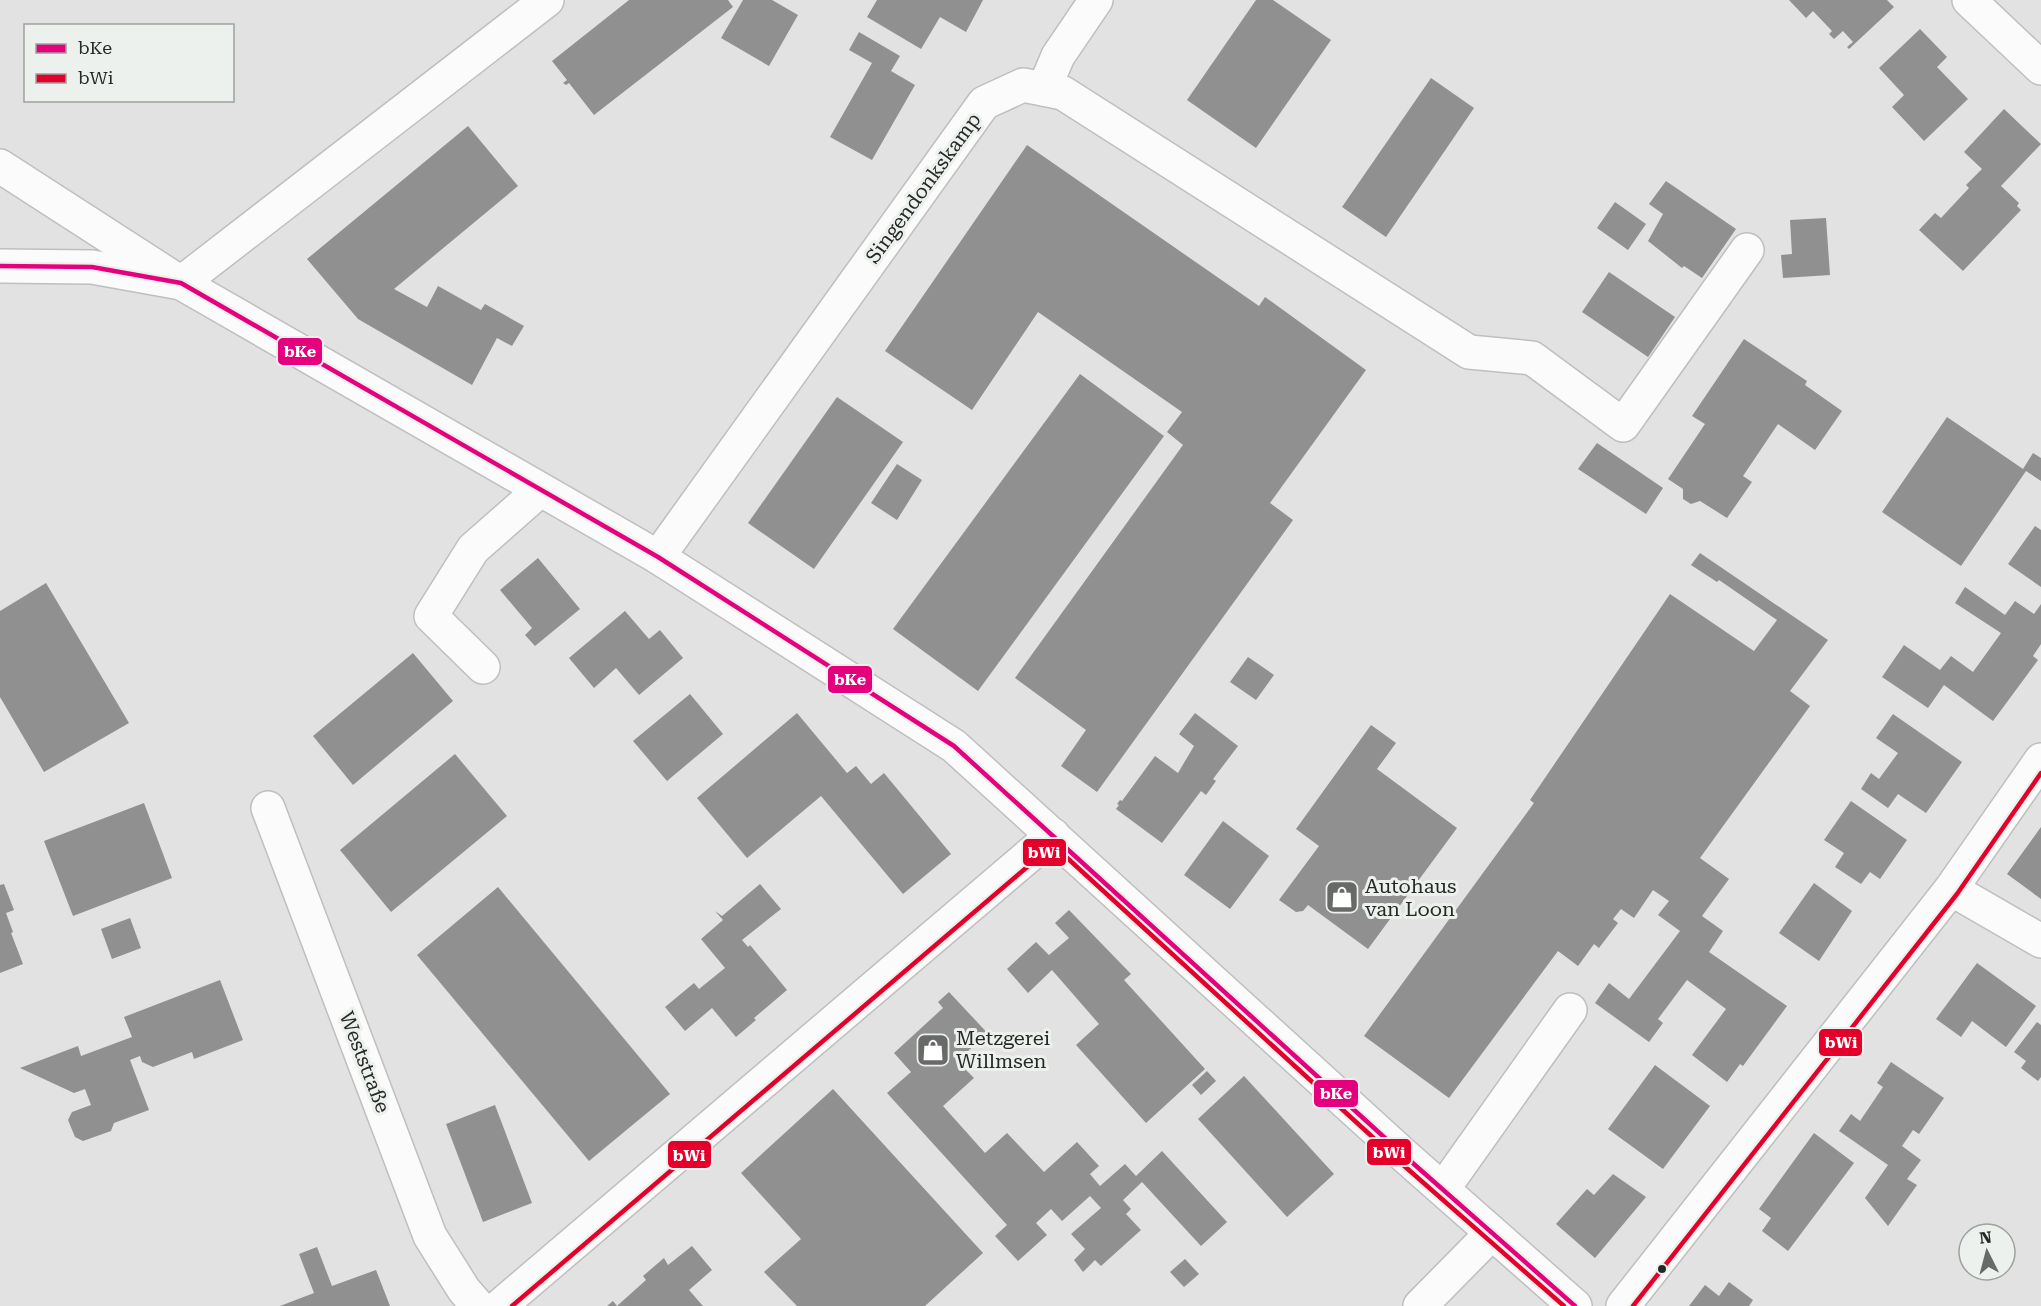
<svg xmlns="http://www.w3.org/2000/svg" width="2041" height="1306" font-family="'Roboto Serif',serif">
<rect width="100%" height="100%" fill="#e1e2e1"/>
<g fill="#8f908f">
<polygon points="629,0 728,0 733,7 594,115 569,83 566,85 563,83 567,80 552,61"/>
<polygon points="743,0 772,0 798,15 769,66 721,38"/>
<polygon points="877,0 983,0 966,32 940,17 921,49 867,17"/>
<polygon points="1256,0 1273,0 1331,40 1256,148 1187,100"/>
<polygon points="1789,0 1887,0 1894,7 1849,49 1847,47 1853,42 1843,31 1834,39 1829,34 1832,31 1813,11 1806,18"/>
<polygon points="1920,29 1947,57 1937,67 1968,99 1924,141 1892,107 1904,95 1879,68"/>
<polygon points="859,32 900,56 891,71 915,85 872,160 830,137 872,63 849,50"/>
<polygon points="1431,78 1474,108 1386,237 1342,207"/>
<polygon points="2004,109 2041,144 2001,186 2019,203 2017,206 2021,210 1963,271 1919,230 1935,213 1941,218 1969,188 1966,185 1982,169 1964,152"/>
<polygon points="468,126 518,186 394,289 427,307 438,286 481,310 485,304 524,326 512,346 497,338 472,385 358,319 307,259"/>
<polygon points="1027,145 1259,306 1265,297 1366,370 1270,503 1293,520 1097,792 1061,766 1086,730 1015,678 1183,445 1167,432 1182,412 1038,312 972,410 885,351"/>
<polygon points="1666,181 1736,229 1702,278 1684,266 1682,268 1648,241 1663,214 1649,204"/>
<polygon points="1615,202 1646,224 1628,250 1597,228"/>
<polygon points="1826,218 1830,275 1783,278 1781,255 1792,254 1790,220"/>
<polygon points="1609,272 1675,317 1648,357 1582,312"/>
<polygon points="1744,339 1807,381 1805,385 1842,411 1815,450 1778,424 1743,476 1752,482 1727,518 1700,501 1691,504 1683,499 1683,489 1668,479 1705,424 1692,416"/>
<polygon points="1080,374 1164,436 978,691 893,629"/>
<polygon points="837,397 903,442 814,569 748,523"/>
<polygon points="1947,417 2023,469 2033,453 2041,458 2041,481 2026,471 1961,566 1882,512"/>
<polygon points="1597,443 1663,488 1646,514 1578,469"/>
<polygon points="897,464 922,480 897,520 871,503"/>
<polygon points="2035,526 2041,530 2041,587 2008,564"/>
<polygon points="1700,553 1828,640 1790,691 1810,706 1700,858 1729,879 1702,916 1723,931 1709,952 1787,1006 1743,1066 1740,1064 1727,1082 1692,1055 1726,1009 1687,980 1658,1019 1663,1023 1649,1042 1595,1003 1609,983 1629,999 1680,931 1658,915 1669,901 1653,890 1634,918 1621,909 1613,919 1618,923 1599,948 1594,944 1578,966 1558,951 1449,1098 1364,1036 1534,803 1530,800 1670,594 1754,651 1777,620 1719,580 1717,582 1691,565"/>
<polygon points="538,558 580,609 535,646 525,635 532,628 500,590"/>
<polygon points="46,583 129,723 44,772 0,697 0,611"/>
<polygon points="1965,587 2005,615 2015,601 2034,614 2041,604 2041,644 2033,656 2038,660 1993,721 1944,685 1928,708 1882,677 1904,645 1940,670 1951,656 1973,672 2001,633 1955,603"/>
<polygon points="625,611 649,639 660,630 683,658 639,695 616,668 594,688 569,658"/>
<polygon points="413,653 453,701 353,785 313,736"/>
<polygon points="1248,657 1274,675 1256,700 1230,682"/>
<polygon points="690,694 723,734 667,781 633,741"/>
<polygon points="797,713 847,773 856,766 871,784 884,773 951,854 903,894 821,796 747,858 697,798"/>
<polygon points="1195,713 1238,746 1213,779 1216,781 1206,795 1201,791 1162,843 1116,809 1119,805 1117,804 1120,800 1122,801 1155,756 1178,773 1194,746 1179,734"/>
<polygon points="1893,714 1962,762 1926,813 1898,794 1888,808 1861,789 1871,773 1879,779 1898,753 1876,738"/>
<polygon points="1371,725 1396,743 1377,769 1457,828 1368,949 1308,905 1303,911 1296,912 1279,900 1319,846 1296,829"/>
<polygon points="455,754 507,816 391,912 340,850"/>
<polygon points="1851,801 1907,840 1880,879 1870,872 1861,884 1835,867 1844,853 1824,840"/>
<polygon points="144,803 172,878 73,916 44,841"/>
<polygon points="1223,821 1269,856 1230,909 1184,875"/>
<polygon points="2041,827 2041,899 2007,874"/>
<polygon points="1814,883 1852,911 1819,961 1779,933"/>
<polygon points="4,884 14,910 6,913 13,932 11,933 23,964 0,973 0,885"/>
<polygon points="760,884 781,909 742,940 748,947 750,945 787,990 754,1018 756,1020 736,1037 712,1008 685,1031 665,1007 694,983 699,989 725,968 701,939 723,920 715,911 722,916"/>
<polygon points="498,887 670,1094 589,1161 417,955"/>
<polygon points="1069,910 1131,974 1124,980 1205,1069 1146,1123 1076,1045 1099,1024 1052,970 1028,993 1007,969 1036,942 1049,955 1069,938 1055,923"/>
<polygon points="130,918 141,948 112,959 101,929"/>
<polygon points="1977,963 2036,1006 2006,1047 1972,1021 1961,1037 1936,1019"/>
<polygon points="220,980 243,1040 194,1059 192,1052 153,1067 142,1062 140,1056 130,1060 149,1110 114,1123 111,1131 83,1141 75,1137 68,1120 72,1112 91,1105 85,1089 74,1093 20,1068 78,1046 81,1056 132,1037 124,1017"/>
<polygon points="949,992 993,1039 984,1047 979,1041 957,1061 974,1078 943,1106 985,1153 1007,1133 1044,1172 1077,1142 1099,1166 1090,1174 1100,1186 1125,1164 1136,1176 1162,1151 1227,1222 1201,1246 1142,1182 1123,1200 1131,1209 1126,1214 1141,1230 1101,1266 1095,1260 1083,1272 1074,1260 1085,1249 1071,1234 1101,1208 1090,1196 1062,1221 1051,1209 1036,1223 1047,1235 1018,1261 995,1236 1007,1225 887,1093 911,1072 894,1053 943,1008 938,1002"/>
<polygon points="2037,1022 2041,1025 2041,1077 2038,1081 2021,1068 2026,1061 2014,1052"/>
<polygon points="1891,1062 1944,1098 1919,1134 1913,1130 1902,1146 1921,1160 1907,1179 1917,1185 1888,1226 1865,1198 1888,1165 1839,1131 1851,1114 1860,1121 1883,1087 1877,1083"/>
<polygon points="1655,1065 1710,1106 1663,1169 1608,1129"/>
<polygon points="1207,1071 1216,1081 1201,1095 1192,1085"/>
<polygon points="1244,1076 1334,1174 1287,1217 1198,1119"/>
<polygon points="833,1089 983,1253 925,1306 797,1306 764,1272 801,1239 741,1173"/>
<polygon points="495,1105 532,1203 483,1222 446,1124"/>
<polygon points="1814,1133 1854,1163 1788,1251 1762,1231 1771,1218 1759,1209"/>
<polygon points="1613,1174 1646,1197 1595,1258 1556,1224 1587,1189 1594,1195"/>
<polygon points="692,1246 712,1270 689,1290 703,1306 607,1306 613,1301 617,1306 646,1280 643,1276 664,1258 668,1265"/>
<polygon points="317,1247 332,1286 376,1270 390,1306 280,1306 314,1293 299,1254"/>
<polygon points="1185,1259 1199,1274 1184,1287 1170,1272"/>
<polygon points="1729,1282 1753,1300 1749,1306 1689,1306 1705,1285 1719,1296"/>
</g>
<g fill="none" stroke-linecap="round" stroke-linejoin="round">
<g stroke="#bebfbe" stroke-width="36">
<g id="minor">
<polyline points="1969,0 2041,68"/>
<polyline points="1044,89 1058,56 1096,0"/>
<polyline points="0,166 181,283 547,0"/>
<polyline points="0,266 92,267 181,283 658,557 954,746 1407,1158 1575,1306"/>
<polyline points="658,557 984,103 1023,85 1063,93 1469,352 1532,358 1623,425 1747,250"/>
<polyline points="483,667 431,616 473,549 540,490"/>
<polyline points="268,808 430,1236 464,1290 478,1306"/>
<polyline points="1951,889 2041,941"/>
<polyline points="1443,1189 1570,1010"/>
<polyline points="500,1306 1053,835"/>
<polyline points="1420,1306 1492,1233"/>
<polyline points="1623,1306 1951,889 2041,760"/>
</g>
</g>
<use href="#minor" stroke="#fafbfa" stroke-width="33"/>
<g stroke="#edf1ed" stroke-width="9">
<polyline id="bus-1" points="0,266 92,267 181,283 658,557 954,746 1407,1158 1575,1306"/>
</g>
<g stroke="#edf1ed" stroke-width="9">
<g id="bus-2">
<polyline points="512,1306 1053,845 1402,1164 1564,1306"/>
<polyline points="1633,1306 1957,894 2041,773"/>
</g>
</g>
<use href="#bus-1" stroke="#e5007d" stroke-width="4.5"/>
<use href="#bus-2" stroke="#e4002b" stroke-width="4.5"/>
</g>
<defs>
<g id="shop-square" transform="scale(1.725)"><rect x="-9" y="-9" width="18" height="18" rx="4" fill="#686a68" stroke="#edf1ed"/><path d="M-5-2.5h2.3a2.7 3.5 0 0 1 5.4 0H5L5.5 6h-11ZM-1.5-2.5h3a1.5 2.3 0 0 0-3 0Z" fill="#fff"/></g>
</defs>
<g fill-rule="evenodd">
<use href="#shop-square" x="1342" y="897"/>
<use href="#shop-square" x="933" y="1050"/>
</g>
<circle fill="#272927" stroke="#edf1ed" stroke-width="2" cx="1662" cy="1269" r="5"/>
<g text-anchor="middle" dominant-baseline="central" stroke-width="6" stroke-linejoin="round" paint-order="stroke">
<g font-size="20" fill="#272927" stroke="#edf1ed">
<text transform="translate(923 188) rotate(-54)">Singendonkskamp</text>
<text transform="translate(365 1062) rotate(69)">Weststraße</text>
</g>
<g font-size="20" fill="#272927" stroke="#edf1ed" text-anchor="start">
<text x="1365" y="886">Autohaus<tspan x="1365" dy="23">van Loon</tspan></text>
<text x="956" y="1038">Metzgerei<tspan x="956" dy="23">Willmsen</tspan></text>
</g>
</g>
<g stroke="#edf1ed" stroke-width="2">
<rect x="277" y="337" width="46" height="29" rx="6" fill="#e5007d"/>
<rect x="827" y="665" width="46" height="29" rx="6" fill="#e5007d"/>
<rect x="1022" y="838" width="45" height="29" rx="6" fill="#e4002b"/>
<rect x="1818" y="1028" width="45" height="29" rx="6" fill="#e4002b"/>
<rect x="1313" y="1079" width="46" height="29" rx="6" fill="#e5007d"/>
<rect x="1366" y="1138" width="46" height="28" rx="6" fill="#e4002b"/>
<rect x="667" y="1140" width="45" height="29" rx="6" fill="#e4002b"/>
</g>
<g font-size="16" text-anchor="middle" font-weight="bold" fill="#fff">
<text x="300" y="357">bKe</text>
<text x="850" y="685">bKe</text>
<text x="1044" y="858">bWi</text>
<text x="1841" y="1048">bWi</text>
<text x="1336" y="1099">bKe</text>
<text x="1389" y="1158">bWi</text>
<text x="689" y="1161">bWi</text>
</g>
<rect x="24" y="24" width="210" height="78" fill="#edf1ed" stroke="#9ea19e" stroke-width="1.5"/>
<rect x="36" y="44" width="30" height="9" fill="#e5007d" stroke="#9ea19e" stroke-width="1.5"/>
<text x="78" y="54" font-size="18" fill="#272927">bKe</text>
<rect x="36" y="74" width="30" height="9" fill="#e4002b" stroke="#9ea19e" stroke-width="1.5"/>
<text x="78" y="84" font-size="18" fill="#272927">bWi</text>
<g transform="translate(1987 1252) rotate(354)"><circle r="28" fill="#edf1ed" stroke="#9ea19e" stroke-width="1.5"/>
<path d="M0-4.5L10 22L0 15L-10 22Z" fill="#686a68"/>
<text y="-9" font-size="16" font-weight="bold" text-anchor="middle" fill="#272927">N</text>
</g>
</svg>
